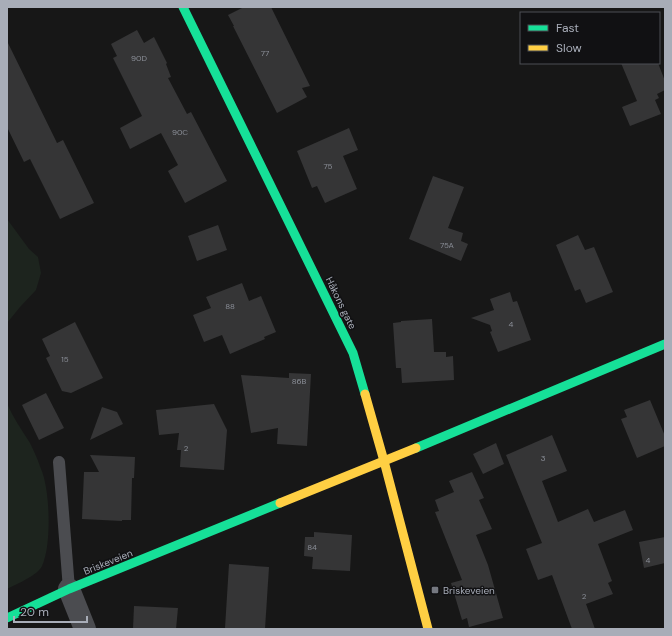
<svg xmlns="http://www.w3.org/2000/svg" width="672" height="636" font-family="'DM Sans',sans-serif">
<rect width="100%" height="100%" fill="#171717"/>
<g fill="#1d241e">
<polygon points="7,219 29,249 38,257 41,273 36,290 20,307 7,323"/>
<path d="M7 403C13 418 22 430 30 443 34 451 38 460 41 469 50 489 52 545 42 566 38 575 17 584 7 589Z"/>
</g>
<g fill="#353536">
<polygon points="244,7 271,7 310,86 302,88 307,97 277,113 233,26 234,26 228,15"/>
<polygon points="137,30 144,43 154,37 167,63 166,64 171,77 168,78 187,114 191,112 227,181 185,203 168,171 178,165 161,133 130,149 120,128 142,116 113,58 117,56 111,44"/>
<polygon points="7,41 57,143 63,140 94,203 60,219 30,159 24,162 7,127"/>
<polygon points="621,63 658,63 665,81 665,90 657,94 659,98 655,100 661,114 630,126 622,107 637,101"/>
<polygon points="349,128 358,150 343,156 357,189 325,203 317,186 312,188 297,151"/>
<polygon points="433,176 464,187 448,228 463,233 461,241 468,244 461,261 409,239"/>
<polygon points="218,225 227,250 197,261 188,236"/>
<polygon points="578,235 585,250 594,247 613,292 586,303 580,289 575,291 556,245"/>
<polygon points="242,283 249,301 261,296 276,332 264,337 265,339 230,354 222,335 204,342 193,315 211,308 206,297"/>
<polygon points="510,292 513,302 517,301 531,340 498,352 490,332 492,331 490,325 471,318 494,310 490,299"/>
<polygon points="432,319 434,352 446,352 446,357 453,356 454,380 402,383 401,368 396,368 393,323 401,322 401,321"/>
<polygon points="75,322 103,378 71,393 62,391 46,358 50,356 42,339"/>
<polygon points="289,373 311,374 307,446 277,444 278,428 251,433 241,375 289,378"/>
<polygon points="46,393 64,428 39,440 22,405"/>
<polygon points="650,400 665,436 665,446 637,458 621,419 627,417 624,410"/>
<polygon points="214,404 227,430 224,470 180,467 181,450 177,450 179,433 159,435 156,410"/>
<polygon points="102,407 117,412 123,424 90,440"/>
<polygon points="552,435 567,471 542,481 558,522 588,509 594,522 625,510 633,530 598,544 612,581 608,583 613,594 586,604 595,629 572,629 552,575 538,580 526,549 542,543 506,455"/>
<polygon points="496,443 504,464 483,474 473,454"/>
<polygon points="90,455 135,457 134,478 132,478 131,520 122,520 122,521 82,519 84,472 99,472"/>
<polygon points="472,472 484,498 479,500 492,529 476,535 488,565 503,618 469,627 467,618 462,620 451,583 462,580 435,512 439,511 435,500 454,492 449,481"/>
<polygon points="314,532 352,535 350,571 312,569 313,557 304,556 305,537 314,537"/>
<polygon points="665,537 665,563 644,568 639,542"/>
<polygon points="229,564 269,567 265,629 225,628"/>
<polygon points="134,606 178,608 176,629 133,629"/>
</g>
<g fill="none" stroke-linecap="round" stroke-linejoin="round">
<polyline stroke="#4b4c50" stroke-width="12" points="59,462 69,589"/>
<polyline stroke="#4b4c50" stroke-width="22" points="69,589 85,629"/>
<g stroke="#16e098" stroke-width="9">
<polyline points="183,7 353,353 365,394"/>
<polyline points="416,448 665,344"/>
<polyline points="7,618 69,589 280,503"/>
</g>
<g stroke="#ffcf43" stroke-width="9">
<polyline points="365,394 384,461 428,629"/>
<polyline points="280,503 416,448"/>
</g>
</g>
<rect fill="#757880" stroke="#111113" stroke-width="1.5" x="431" y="586" width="8" height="8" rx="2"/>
<g text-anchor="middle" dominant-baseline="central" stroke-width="3" stroke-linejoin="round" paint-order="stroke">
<g font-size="8" fill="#8b8f98">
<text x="265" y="53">77</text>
<text x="139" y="58">90D</text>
<text x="180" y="132">90C</text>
<text x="328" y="166">75</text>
<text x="447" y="245">75A</text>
<text x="230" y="306">88</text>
<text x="511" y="324">4</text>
<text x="65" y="359">15</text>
<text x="299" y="381">86B</text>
<text x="186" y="448">2</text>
<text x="543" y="458">3</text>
<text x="312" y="547">84</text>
<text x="648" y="560">4</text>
<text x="584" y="596">2</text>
</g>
<g font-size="10" fill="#a8adb8" stroke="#111113">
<text transform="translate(341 303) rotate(64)">Håkons gate</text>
<text transform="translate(108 562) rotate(-22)">Briskeveien</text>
</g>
<g font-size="10" fill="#a8adb8" stroke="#111113" text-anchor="start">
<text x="443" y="590">Briskeveien</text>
</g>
</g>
<rect width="672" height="636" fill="none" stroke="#a8adb8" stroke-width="16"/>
<rect x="520" y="12" width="140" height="52" fill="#111113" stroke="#4d4f55"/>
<rect x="528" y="25" width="20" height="6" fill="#16e098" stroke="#4d4f55"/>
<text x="556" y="32" font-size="12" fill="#a8adb8">Fast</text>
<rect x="528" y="45" width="20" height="6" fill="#ffcf43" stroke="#4d4f55"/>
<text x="556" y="52" font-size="12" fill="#a8adb8">Slow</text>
<path d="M14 616v6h73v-6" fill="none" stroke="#a8adb8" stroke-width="2"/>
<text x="20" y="616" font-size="12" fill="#a8adb8" stroke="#111113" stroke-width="3" paint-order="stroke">20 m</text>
</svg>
